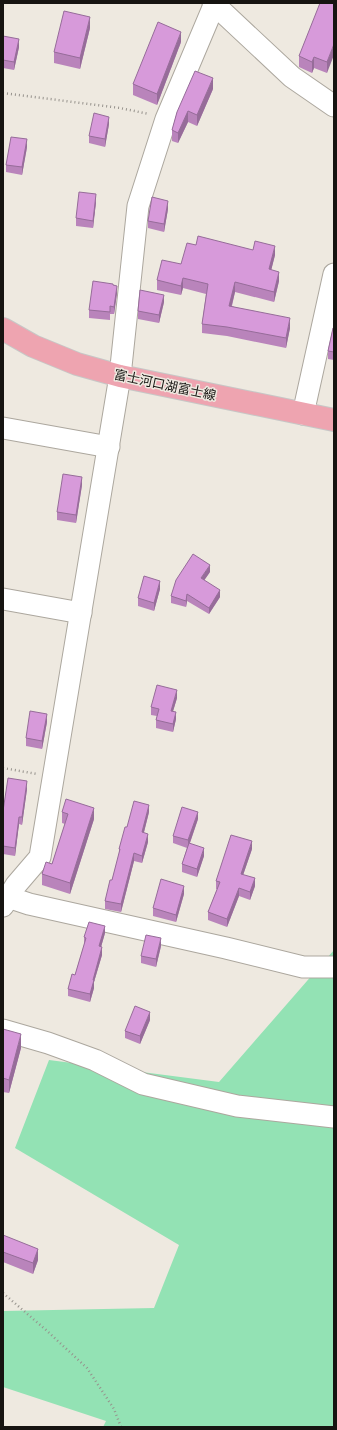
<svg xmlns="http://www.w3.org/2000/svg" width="337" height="1430" font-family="'Zilla Slab','Noto Sans JP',serif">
<rect width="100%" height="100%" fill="#eee9e0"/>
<polygon fill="#93e2b4" points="334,950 334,1427 103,1427 106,1421 3,1387 3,1311 154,1308 179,1245 15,1148 49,1060 219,1082"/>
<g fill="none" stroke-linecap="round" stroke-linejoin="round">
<g stroke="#aca79e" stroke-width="23">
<g id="minor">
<polyline points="213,3 292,77 334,106"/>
<polyline points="303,414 334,274"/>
<polyline points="3,428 109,447"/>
<polyline points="3,599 81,613"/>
<polyline points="8,897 29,904 226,948 303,967 334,967"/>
<polyline points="3,906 16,885 40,857 120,376 138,206 166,119 215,3"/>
<polyline points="3,1030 48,1043 95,1060 143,1084 237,1106 334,1117"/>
</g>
</g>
<g stroke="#c7c7c6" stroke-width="24">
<polyline id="major" points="3,329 33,346 77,364 120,376 334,420"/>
</g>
<g stroke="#96928c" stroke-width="2.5" stroke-dasharray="1 3" stroke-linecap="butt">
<polyline points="3,93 120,108 149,114"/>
<polyline points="3,768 37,774"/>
<polyline points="3,1293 46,1330 87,1368 114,1409 121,1427"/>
</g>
<use href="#minor" stroke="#fff" stroke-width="21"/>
<use href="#major" stroke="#eea4b0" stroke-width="22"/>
</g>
<g fill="#b984bb">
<polygon points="334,3 327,73 314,68 312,73 299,67 299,56"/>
<polygon points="90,28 80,69 54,63 54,52"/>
<polygon points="3,36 19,47 14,70 3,68"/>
<polygon points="181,42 157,105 133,95 133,84"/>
<polygon points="213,89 197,126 188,122 178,143 172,141 172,130 177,112"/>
<polygon points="109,124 105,147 89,143 89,136"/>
<polygon points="27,147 22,175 6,172 6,165"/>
<polygon points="96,202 93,228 76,226 76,218"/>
<polygon points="168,209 164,232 148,228 148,221"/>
<polygon points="196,245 275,255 271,270 279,281 274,302 235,292 232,306 290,328 286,348 227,336 202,333 202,324 206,294 183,288 181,295 157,290 157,280 181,264"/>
<polygon points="113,285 117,293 114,314 110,314 110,320 89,318 89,310"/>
<polygon points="164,302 159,323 138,319 138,311"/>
<polygon points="334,328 334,360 328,359 328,351"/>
<polygon points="82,485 76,523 57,520 57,512"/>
<polygon points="210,572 204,580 220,597 209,614 187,601 186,607 171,603 171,596"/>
<polygon points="160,589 154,611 138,606 138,598"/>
<polygon points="177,698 173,711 176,719 173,732 156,728 156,720 157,716 151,715 151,707"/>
<polygon points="47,722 42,749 26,746 26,738"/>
<polygon points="27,789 22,825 19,824 15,856 3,854 3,811"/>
<polygon points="62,812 94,819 70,894 42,885 42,874 52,864 65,824 62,823"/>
<polygon points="149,812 144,832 148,842 142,863 134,861 121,912 105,909 105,901 112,880 119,856 119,849 127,827"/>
<polygon points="198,819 190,843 204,856 197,877 182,872 182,864 187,848 173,843 173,836"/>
<polygon points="252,849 243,875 255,886 250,900 239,896 227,927 208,920 208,912 217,889 216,889 216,881"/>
<polygon points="184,894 176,922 153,916 153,908"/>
<polygon points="105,933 101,947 102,955 94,982 94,988 90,1002 68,996 68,989 75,975 84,945 84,937"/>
<polygon points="161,946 156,967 141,963 141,956"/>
<polygon points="150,1020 140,1044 125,1038 125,1031"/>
<polygon points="3,1029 21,1048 9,1093 3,1092"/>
<polygon points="3,1235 38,1260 33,1274 3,1262"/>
</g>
<g fill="#966c99">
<polygon points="90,17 90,28 80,69 80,58"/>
<polygon points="181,32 181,42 157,105 157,94"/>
<polygon points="19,39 19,47 14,70 14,62"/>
<polygon points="334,44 334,55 327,73 327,62"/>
<polygon points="314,57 314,68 312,73 312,62"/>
<polygon points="213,78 213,89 197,126 197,115"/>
<polygon points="188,111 188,122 178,143 178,133"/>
<polygon points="109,117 109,124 105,147 105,139"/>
<polygon points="27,139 27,147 22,175 22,167"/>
<polygon points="96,194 96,202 93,228 93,221"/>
<polygon points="168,201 168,209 164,232 164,224"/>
<polygon points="275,246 275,255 269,279 269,269"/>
<polygon points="279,272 279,281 274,302 274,292"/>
<polygon points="183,278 183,288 181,295 181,286"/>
<polygon points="235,282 235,292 229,316 229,306"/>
<polygon points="117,286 117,293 114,314 114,307"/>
<polygon points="164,295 164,302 159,323 159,315"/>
<polygon points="290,318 290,328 286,348 286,338"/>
<polygon points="82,477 82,485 76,523 76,515"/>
<polygon points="210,565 210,572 201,585 201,578"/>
<polygon points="160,581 160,589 154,611 154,603"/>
<polygon points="220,590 220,597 209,614 209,608"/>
<polygon points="187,594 187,601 186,607 186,601"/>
<polygon points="177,690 177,698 171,718 171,711"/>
<polygon points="176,712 176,719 173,732 173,724"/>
<polygon points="47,714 47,722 42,749 42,741"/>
<polygon points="27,781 27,789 22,825 22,817"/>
<polygon points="149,805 149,812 142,840 142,832"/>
<polygon points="94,808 94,819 70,894 70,883"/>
<polygon points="198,812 198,819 188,848 188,840"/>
<polygon points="19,817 19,824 15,856 15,848"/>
<polygon points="148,834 148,842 142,863 142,856"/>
<polygon points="252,841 252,849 241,881 241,874"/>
<polygon points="204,848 204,856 197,877 197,869"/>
<polygon points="134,853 134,861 121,912 121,904"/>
<polygon points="255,878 255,886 250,900 250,892"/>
<polygon points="184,886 184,894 176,922 176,915"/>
<polygon points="239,888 239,896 227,927 227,919"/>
<polygon points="105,926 105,933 99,954 99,946"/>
<polygon points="161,938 161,946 156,967 156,959"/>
<polygon points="102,947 102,955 94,982 94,988 90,1002 90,994 93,980"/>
<polygon points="150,1012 150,1020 140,1044 140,1036"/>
<polygon points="21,1034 21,1048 9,1093 9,1080"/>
<polygon points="38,1249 38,1260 33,1274 33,1263"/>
</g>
<g fill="#d79ada" stroke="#966c99">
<polygon points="320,3 334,3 334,44 327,62 314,57 312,62 299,56"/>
<polygon points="64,11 90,17 80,58 54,52"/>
<polygon points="158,22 181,32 157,94 133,84"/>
<polygon points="3,36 19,39 14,62 3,60"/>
<polygon points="195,71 213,78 197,115 188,111 178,133 172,130 177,112"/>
<polygon points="94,113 109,117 105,139 89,136"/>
<polygon points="11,137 27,139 22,167 6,165"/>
<polygon points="79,192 96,194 93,221 76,218"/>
<polygon points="152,197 168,201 164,224 148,221"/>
<polygon points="198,236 253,250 255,241 275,246 269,269 279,272 274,292 235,282 229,306 290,318 286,338 227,327 202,324 208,284 183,278 181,286 157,280 162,260 181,264 187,243 196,245"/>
<polygon points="93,281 113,284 113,285 117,286 114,307 110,306 110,312 89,310"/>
<polygon points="140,290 164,295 159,315 138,311"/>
<polygon points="333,328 334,328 334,352 328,351"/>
<polygon points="63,474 82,477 76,515 57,512"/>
<polygon points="193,554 210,565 201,578 220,590 209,608 187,594 186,601 171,596 176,580"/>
<polygon points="144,576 160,581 154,603 138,598"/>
<polygon points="157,685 177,690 171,711 176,712 173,724 156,720 159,709 151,707"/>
<polygon points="30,711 47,714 42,741 26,738"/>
<polygon points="8,778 27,781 22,817 19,817 15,848 3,846 3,811"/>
<polygon points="66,799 94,808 70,883 42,874 46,862 52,864 68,814 62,812"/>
<polygon points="134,801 149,805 142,832 148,834 142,856 134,853 121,904 105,901 110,880 112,880 120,849 119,849 125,827 127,827"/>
<polygon points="182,807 198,812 188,840 173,836"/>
<polygon points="231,835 252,841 241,874 255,878 250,892 239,888 227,919 208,912 220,882 216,881"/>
<polygon points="189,843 204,848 197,869 182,864"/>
<polygon points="161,879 184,886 176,915 153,908"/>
<polygon points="89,922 105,926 99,946 102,947 93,980 94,980 90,994 68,989 72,974 75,975 86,938 84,937"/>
<polygon points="146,935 161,938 156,959 141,956"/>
<polygon points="135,1006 150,1012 140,1036 125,1031"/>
<polygon points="3,1029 21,1034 9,1080 3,1078"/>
<polygon points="3,1235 38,1249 33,1263 3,1252"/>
</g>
<g text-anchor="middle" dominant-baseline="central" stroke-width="3" stroke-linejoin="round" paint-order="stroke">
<g font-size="13" fill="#161411" stroke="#eee9e0">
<text transform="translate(165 385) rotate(12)">富士河口湖富士線</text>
</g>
</g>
<rect width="337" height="1430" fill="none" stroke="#161411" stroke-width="8"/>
</svg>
